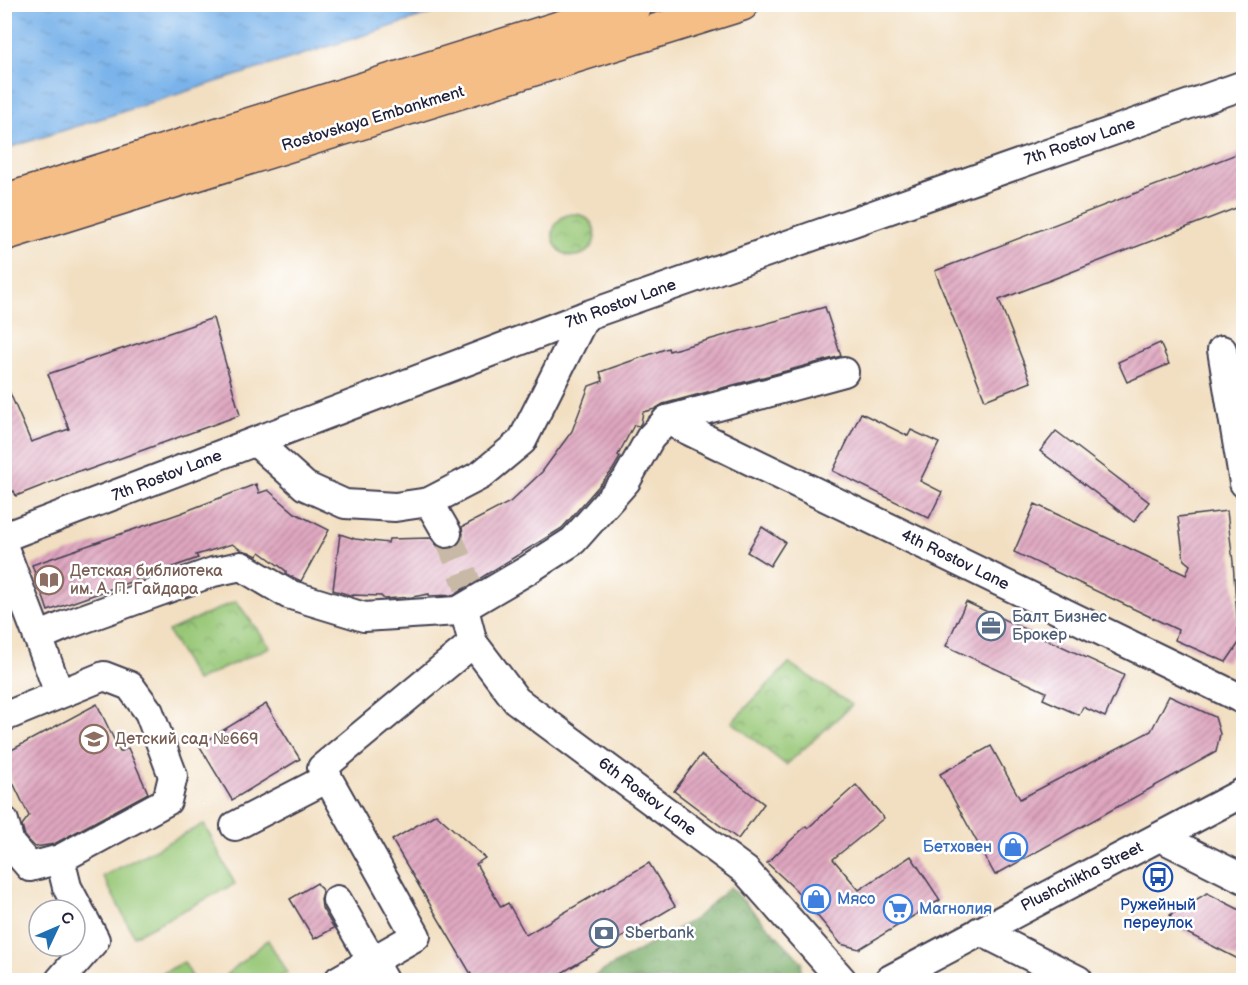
<svg xmlns="http://www.w3.org/2000/svg" width="1248" height="985" font-family="'Balsamiq Sans',sans-serif">
<defs>
<pattern id="forest-crowns" width="20" height="18" patternUnits="userSpaceOnUse" patternTransform="scale(1.5)"><rect width="20" height="18" fill="#79ac67"/><path d="M2 6a3 3 0 1 1 6 0M12 15a3 3 0 1 1 6 0" fill="none" stroke="#638c56"/></pattern>
<pattern id="park-crowns" width="20" height="18" patternUnits="userSpaceOnUse" patternTransform="scale(1.5)"><rect width="20" height="18" fill="#97c776"/><path d="M2 6a3 3 0 1 1 6 0M12 15a3 3 0 1 1 6 0" fill="none" stroke="#7ba162"/></pattern>
<pattern id="water-ripples" width="26" height="14" patternUnits="userSpaceOnUse" patternTransform="scale(1.5)"><rect width="26" height="14" fill="#79b3ea"/><path d="M2 4q2-2 4 0t4 0M15 11q2-2 4 0t4 0" fill="none" stroke="#6391bf"/></pattern>
<pattern id="building-hatch" width="6" height="6" patternUnits="userSpaceOnUse" patternTransform="scale(1.5)"><rect width="6" height="6" fill="#dfa6bf"/><path d="M-1 1l2-2M0 6l6-6M5 7l2-2" fill="none" stroke="#b4879c"/></pattern>
</defs>
<rect width="100%" height="100%" fill="#fff"/>
<filter id="ink" filterUnits="userSpaceOnUse"><feTurbulence type="fractalNoise" baseFrequency=".0167" numOctaves="2"/><feDisplacementMap in="SourceGraphic" scale="12" xChannelSelector="R" yChannelSelector="G"/><feConvolveMatrix kernelMatrix="1 2 1 2 8 2 1 2 1" color-interpolation-filters="sRGB"/></filter>
<filter id="wash" filterUnits="userSpaceOnUse"><feTurbulence type="fractalNoise" baseFrequency=".008" numOctaves="4" result="noise"/><feDisplacementMap in="SourceGraphic" scale="24" xChannelSelector="R" yChannelSelector="G"/><feGaussianBlur stdDeviation="1.35" result="paint"/><feColorMatrix in="noise" values="0 0 0 0 0 0 0 0 0 0 0 0 0 0 0 0 0 1.4 0 .05"/><feComposite in="paint" operator="in"/></filter>
<g filter="url(#wash)">
<rect width="100%" height="100%" fill="#f2dfc1"/>
<g fill="#97c776" stroke="#5c7458" stroke-width="1.5">
<polygon points="204,824 235,884 134,936 103,876"/>
<polygon points="268,940 287,973 274,980 229,980 226,975"/>
</g>
<polygon fill="url(#forest-crowns)" stroke="#4e6751" stroke-width="1.5" points="730,887 802,962 800,974 787,980 780,969 757,980 587,980 695,919"/>
<g fill="url(#park-crowns)" stroke="#5c7458" stroke-width="1.5">
<circle cx="574" cy="235" r="21"/>
<polygon points="236,601 270,647 196,681 168,631"/>
<polygon points="789,663 852,705 786,765 732,722"/>
<polygon points="184,962 194,980 149,980"/>
</g>
<polygon fill="url(#water-ripples)" stroke="#4e6a92" stroke-width="1.5" points="5,4 459,4 459,5 5,149"/>
<g id="blocks">
<g fill="url(#building-hatch)">
<polygon points="1244,151 1244,205 999,300 1031,382 985,400 935,271"/>
<polygon points="825,307 841,356 663,404 655,409 643,412 641,423 639,426 634,425 618,455 620,457 612,471 562,528 453,595 429,596 429,594 412,597 384,599 381,596 353,595 353,596 333,590 340,534 355,539 388,543 389,539 431,538 439,548 448,549 456,547 462,541 463,534 462,527 510,502 542,472 572,431 589,386 603,381 600,372 668,348 669,351"/>
<polygon points="213,318 240,415 85,471 84,469 16,496 14,491 4,495 4,379 31,442 69,429 48,374"/>
<polygon points="1160,343 1169,364 1127,382 1118,362"/>
<polygon points="861,413 908,436 911,430 939,443 920,481 942,492 929,518 833,471"/>
<polygon points="1056,431 1149,502 1134,522 1040,451"/>
<polygon points="256,484 259,493 268,490 295,513 329,530 301,581 286,574 286,571 260,552 257,556 249,552 241,550 232,544 196,555 198,558 48,611 32,565 181,513"/>
<polygon points="1035,504 1186,575 1190,565 1184,560 1178,517 1227,511 1233,562 1239,643 1226,662 1175,640 1178,630 1014,552"/>
<polygon points="762,527 785,542 770,566 747,552"/>
<polygon points="966,602 1124,675 1105,717 1083,707 1079,715 1043,699 1046,692 946,646"/>
<polygon points="1169,696 1215,717 1220,734 1216,752 995,875 940,774 991,746 1020,799 1151,731"/>
<polygon points="97,704 120,752 128,748 148,793 54,844 35,847 25,836 22,825 29,816 4,764 4,754"/>
<polygon points="266,704 300,759 232,800 199,745"/>
<polygon points="701,755 764,804 738,839 674,791"/>
<polygon points="856,785 884,818 833,859 859,890 911,856 940,900 859,949 841,944 795,889 767,863 806,826 808,828"/>
<polygon points="436,814 485,858 476,864 501,907 508,903 526,935 649,863 675,906 548,981 475,981 392,840"/>
<polygon points="317,883 323,892 321,899 322,908 334,928 314,939 290,899"/>
<polygon points="1207,893 1244,912 1244,962 1175,927 1170,915"/>
</g>
</g>
</g>
<g filter="url(#ink)">
<use href="#blocks" fill-opacity="0" stroke="#413e4f" stroke-width="1.5"/>
<g fill="none" stroke-linecap="round" stroke-linejoin="round">
<polyline stroke="#c8b9a6" stroke-width="28" stroke-dasharray="28 14" stroke-linecap="butt" points="447,533 468,586"/>
<g stroke="#413e4f" stroke-width="32">
<g id="minor">
<polyline points="1222,350 1244,483"/>
<polyline points="667,420 1244,700"/>
<polyline points="256,442 305,486 345,504 395,507 429,502 481,475 522,441 585,316"/>
<polyline points="429,502 447,533"/>
<polyline points="4,537 585,316 1244,85"/>
<polyline points="4,548 38,637 66,625 213,572 241,566 288,594 364,617 458,611 526,571 573,541 626,481 650,438 667,420 844,372"/>
<polyline points="464,609 473,643 516,700 746,871 842,980"/>
<polyline points="38,637 59,693"/>
<polyline points="4,717 104,676 130,686 149,712 173,776 167,801 60,859 30,867 10,844 4,821"/>
<polyline points="235,826 328,778"/>
<polyline points="1160,837 1244,879"/>
<polyline points="337,900 383,980"/>
<polyline points="980,931 1078,980"/>
<polyline points="60,980 95,940 67,887 60,859"/>
<polyline points="339,980 416,936 322,768 473,643"/>
<polyline points="889,980 1244,792"/>
</g>
</g>
<g stroke="#413e4f" stroke-width="36">
<g id="major">
<polyline points="4,201 636,4"/>
<polyline points="4,234 742,4"/>
</g>
</g>
<use href="#minor" stroke="#fff" stroke-width="28"/>
<use href="#major" stroke="#f6be87" stroke-width="33"/>
</g>
</g>
<defs>
<g id="library-ring" transform="scale(1.5)"><circle r="9.5" fill="#fff" stroke="#8d6e63" stroke-width="1.5"/><path d="M-6-4Q-3-5.5-.7-3.5V5Q-3 3-6 4ZM6-4Q3-5.5 .7-3.5V5Q3 3 6 4Z" fill="#8d6e63"/></g>
<g id="office-ring" transform="scale(1.5)"><circle r="9.5" fill="#fff" stroke="#5c6f8a" stroke-width="1.5"/><path d="M-6-3h4V-5.5h4V-3h4V5H-6ZM-1-4.5V-3h2v-1.5ZM-6 0V1H6V0Z" fill="#5c6f8a"/></g>
<g id="school-ring" transform="scale(1.5)"><circle r="9.5" fill="#fff" stroke="#8d6e63" stroke-width="1.5"/><path d="M0-5L7-2L0 1L-7-2ZM-4 1L0 2.5L4 1V4Q0 6-4 4Z" fill="#8d6e63"/></g>
<g id="shop-ring" transform="scale(1.5)"><circle r="9.5" fill="#fff" stroke="#3f7fe0" stroke-width="1.5"/><path d="M-5-2.5h2.3a2.7 3.5 0 0 1 5.4 0H5L5.5 6h-11ZM-1.5-2.5h3a1.5 2.3 0 0 0-3 0Z" fill="#3f7fe0"/></g>
<g id="bus-ring" transform="scale(1.5)"><circle r="9.5" fill="#fff" stroke="#1a4fb4" stroke-width="1.5"/><path d="M-5-6H5V4H4V6H2V4H-2V6H-4V4H-5ZM-3.5-4V0h7V-4ZM-3.5 1.2v1.5H-2V1.2ZM2 1.2v1.5H3.5V1.2Z" fill="#1a4fb4"/></g>
<g id="supermarket-ring" transform="scale(1.5)"><circle r="9.5" fill="#fff" stroke="#3f7fe0" stroke-width="1.5"/><path d="M-6-5.5h2.5l.6 2H6L4.5 2H-2.5L-4.4-4H-6ZM-1.5 3.2a1.3 1.3 0 1 0 .1 0ZM3 3.2a1.3 1.3 0 1 0 .1 0Z" fill="#3f7fe0"/></g>
<g id="bank-ring" transform="scale(1.5)"><circle r="9.5" fill="#fff" stroke="#5c6f8a" stroke-width="1.5"/><path d="M-6-4H6V4H-6ZM0-2.3a2.3 2.3 0 1 0 0 4.6a2.3 2.3 0 1 0 0-4.6Z" fill="#5c6f8a"/></g>
</defs>
<g fill-rule="evenodd">
<use href="#library-ring" x="49" y="580"/>
<use href="#office-ring" x="991" y="626"/>
<use href="#school-ring" x="94" y="739"/>
<use href="#shop-ring" x="1013" y="847"/>
<use href="#bus-ring" x="1158" y="877"/>
<use href="#shop-ring" x="816" y="899"/>
<use href="#supermarket-ring" x="898" y="909"/>
<use href="#bank-ring" x="604" y="933"/>
</g>
<g text-anchor="middle" dominant-baseline="central" stroke-width="5" stroke-linejoin="round" paint-order="stroke">
<g font-size="16" fill="#22223b" stroke="#fff">
<text transform="translate(373 119) rotate(-17)">Rostovskaya Embankment</text>
<text transform="translate(1080 142) rotate(-19)">7th Rostov Lane</text>
<text transform="translate(621 304) rotate(-20)">7th Rostov Lane</text>
<text transform="translate(167 476) rotate(-21)">7th Rostov Lane</text>
<text transform="translate(955 560) rotate(26)">4th Rostov Lane</text>
<text transform="translate(647 797) rotate(37)">6th Rostov Lane</text>
<text transform="translate(1082 877) rotate(-27)">Plushchikha Street</text>
</g>
<g font-size="16" fill="#785e54" stroke="#fff" text-anchor="start">
<text x="70" y="571">Детская библиотека<tspan x="70" dy="18">им. А. П. Гайдара</tspan></text>
<text x="115" y="739">Детский сад №669</text>
</g>
<g font-size="16" fill="#4e5e75" stroke="#fff" text-anchor="start">
<text x="1012" y="617">Балт Бизнес<tspan x="1012" dy="18">Брокер</tspan></text>
<text x="625" y="933">Sberbank</text>
</g>
<g font-size="16" fill="#366cbe" stroke="#fff" text-anchor="start">
<text x="992" y="847" text-anchor="end">Бетховен</text>
<text x="837" y="899">Мясо</text>
<text x="919" y="909">Магнолия</text>
</g>
<g font-size="16" fill="#164399" stroke="#fff">
<text x="1158" y="905">Ружейный<tspan x="1158" dy="18">переулок</tspan></text>
</g>
</g>
<rect width="1248" height="985" fill="none" stroke="#fff" stroke-width="24"/>
<g transform="translate(57 928) rotate(46)"><circle r="28" fill="#ffffff" stroke="#a7a7b1" stroke-width="1.5"/>
<path d="M0-4.5L10 22L0 15L-10 22Z" fill="#1f6fb2"/>
<text y="-9" font-size="16" font-weight="bold" text-anchor="middle" fill="#22223b">С</text>
</g>
</svg>
